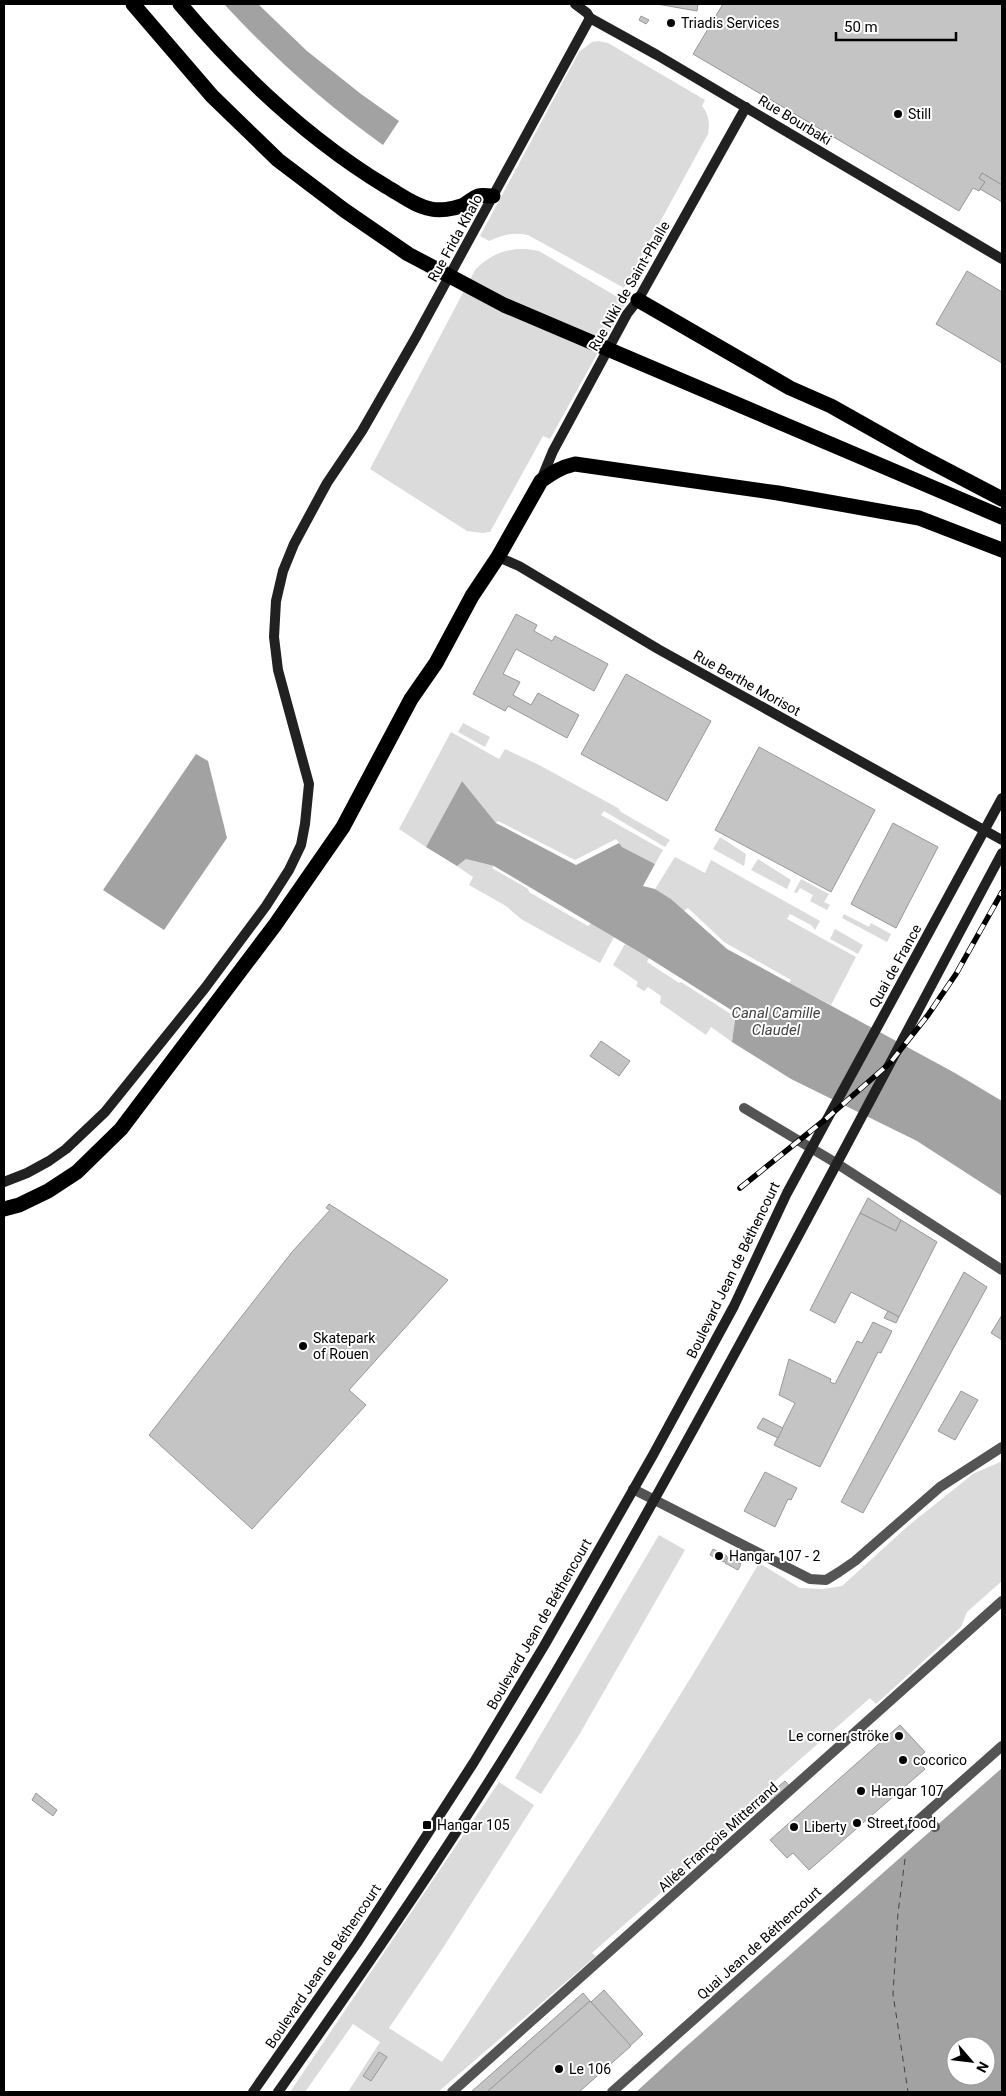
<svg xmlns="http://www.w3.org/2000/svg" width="1006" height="2096" font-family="Roboto,sans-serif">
<rect width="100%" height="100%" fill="#fff"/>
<g fill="#dbdbdb">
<path d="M599 41 608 43 705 100 702 106C709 115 710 123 708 134L624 288 528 235C513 232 502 235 489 241L480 236 579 52 592 42Z"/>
<path d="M517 249H527L539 251 626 302 550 439 543 436 490 532 482 533 467 531 370 469 475 270C488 257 499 251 517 249Z"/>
<polygon points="463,723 490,737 485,747 458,732"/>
<polygon points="451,732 499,759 505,749 539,765 618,808 621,812 670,840 665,847 604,811 601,815 663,850 655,864 622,847 616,839 575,860 498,821 496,823 462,781 426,847 399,829"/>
<polygon points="720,837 746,854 744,866 713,849"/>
<polygon points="675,857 705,873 711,860 820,921 815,930 811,925 790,914 787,919 856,957 831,1005 789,983 791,980 724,942 688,908 684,911 671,899 655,889"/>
<polygon points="466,859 494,866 492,868 528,889 529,892 588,926 591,923 614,937 600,963 521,919 506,906 469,885 473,877 457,866"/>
<polygon points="758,859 791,880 787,889 751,870"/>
<polygon points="801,879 829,894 824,902 830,905 827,910 810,901 813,895 800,888 797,893 794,892"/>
<polygon points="844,914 869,927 871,923 891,934 887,942 842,918"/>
<polygon points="835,929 863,945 858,954 830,939"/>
<polygon points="625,944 649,958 647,962 679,983 681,982 734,1016 736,1013 732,1042 711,1027 706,1035 660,1003 661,996 648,987 644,991 636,986 638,982 613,965"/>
<path d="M1002 1461V1581L967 1612 961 1627 876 1704 870 1698 756 1798 761 1805 592 1953 596 1956 438 2092H348L380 2042 353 2024 305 2092H290L499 1782 534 1805 441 1951 389 2028 442 2062C552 1898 660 1734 759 1563L800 1588 823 1589 842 1586 908 1526 973 1474Z"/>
<polygon points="659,1535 685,1550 579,1735 541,1794 515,1778"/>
</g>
<g fill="#a2a2a2" fill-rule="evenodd">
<path d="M224 4H258L307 51 361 94 399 121 383 145C323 102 274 58 224 4Z"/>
<polygon points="196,754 208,761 227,838 164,930 103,890"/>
<polygon points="462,781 496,823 576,865 619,843 622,847 655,864 643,886 655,889 671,899 727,949 955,1073 1002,1101 1002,1196 917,1141 791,1079 732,1042 736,1013 644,955 494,866 466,859 457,866 426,847"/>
<path d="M1002 1768V2092H636L681 2051ZM956 2046H986V2076H956Z"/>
</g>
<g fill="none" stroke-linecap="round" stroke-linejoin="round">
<polyline stroke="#434343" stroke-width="1" stroke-dasharray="6 5" stroke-linecap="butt" points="905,1859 898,1913 893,1994 908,2092"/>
</g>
<g fill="#c4c4c4" stroke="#989898">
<polygon points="657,4 698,4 697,11"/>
<polygon points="723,4 1002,4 1002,185 982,173 979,178 985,182 979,191 973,188 959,211 693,54"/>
<polygon points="641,16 649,20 646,24 639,20"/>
<polygon points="982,173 1002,185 1002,202 980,189 985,182 979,178"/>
<polygon points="967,271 1002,292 1002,363 936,324"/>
<polygon points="516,614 537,625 534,631 552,641 555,636 608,664 594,691 516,649 503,674 520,682 513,695 531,705 538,693 579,715 567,738 508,706 505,711 473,694"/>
<polygon points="626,674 711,721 667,801 581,754"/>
<polygon points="759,747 875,810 831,892 715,830"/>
<polygon points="893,823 938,847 896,928 851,904"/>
<polygon points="601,1041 630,1061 619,1076 590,1056"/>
<polygon points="868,1198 901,1220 896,1231 860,1213"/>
<polygon points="329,1204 448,1280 349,1390 366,1405 252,1529 149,1435 292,1252 330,1210 326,1208"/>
<polygon points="860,1213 896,1231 901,1220 937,1242 899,1317 851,1292 835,1323 810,1310"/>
<polygon points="964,1272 987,1287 863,1513 841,1502"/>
<polygon points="888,1311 899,1317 896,1323 884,1318"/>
<polygon points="1002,1315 1002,1340 991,1333"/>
<polygon points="873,1322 892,1331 881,1353 878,1352 820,1467 774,1445 795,1403 779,1395 789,1359 831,1379 830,1382 835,1384 857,1341 862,1343"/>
<polygon points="961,1391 978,1400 955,1440 938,1431"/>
<polygon points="763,1418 783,1428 778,1438 757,1428"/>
<polygon points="765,1472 797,1488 791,1500 788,1499 775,1527 744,1511"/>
<polygon points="713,1549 727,1556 724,1562 710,1555"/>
<polygon points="728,1557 741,1564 738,1570 725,1563"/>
<polygon points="900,1725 925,1752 916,1760 925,1769 809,1870 793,1853 787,1858 770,1840"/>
<polygon points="785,1781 792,1789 774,1805 767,1796"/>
<polygon points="36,1793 57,1810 53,1816 32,1800"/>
<polygon points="604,1990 643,2034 630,2046 591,2002"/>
<polygon points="583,1993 590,2001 487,2092 471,2092"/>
<polygon points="590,2001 631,2046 579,2092 487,2092"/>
<polygon points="379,2052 387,2057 371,2081 363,2076"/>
</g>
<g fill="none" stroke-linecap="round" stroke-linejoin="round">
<g stroke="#545454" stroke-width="10">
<polyline points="744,1108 836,1163 1002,1270"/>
<polyline points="633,1489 810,1579 826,1580 839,1572 855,1561 940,1487 1002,1447"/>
<polyline points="925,1815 935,1827"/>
<polyline points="452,2092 1002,1601"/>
<polyline points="612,2092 1002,1746"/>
</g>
<g stroke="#212121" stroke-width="10">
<polyline points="575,4 587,13 590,18 657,55 1002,259"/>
<polyline points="541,480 553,451 627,314 638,300 746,107"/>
<polyline points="498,557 519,566 658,649 1002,840"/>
<polyline points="4,1182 27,1173 49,1161 66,1149 105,1112 205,988 266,906 289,870 301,845 305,824 309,784 278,670 274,637 276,601 283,571 294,544 327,483 362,431 416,337 590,18"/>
<polyline points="253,2092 357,1943 474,1762 544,1646 653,1455 734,1306 787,1193 1002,798"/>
<path d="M278 2092C381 1947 482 1800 571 1646 722 1386 860 1118 1002 853"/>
</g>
<g stroke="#000" stroke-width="15">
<polyline points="133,4 212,96 278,160 344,210 408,254 504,305 1002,517"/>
<path d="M180 4C239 74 308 139 387 187 401 195 415 206 431 209 440 211 453 209 461 206 467 204 472 198 478 196 482 195 488 196 493 196"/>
<polyline points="638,300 790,388 831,406 918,455 1002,499"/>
<path d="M4 1209 19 1205 48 1191 77 1172 121 1129 275 925 343 827 411 699 436 663 472 596 498 557 541 481C552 473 561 467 575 464L778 493 919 518 1002 550"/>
</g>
<g stroke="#000" stroke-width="5.5">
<polyline id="rail" points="740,1188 827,1118 890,1063 928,1015 956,974 1002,892"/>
</g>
<use href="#rail" stroke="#fff" stroke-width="4" stroke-dasharray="11" stroke-linecap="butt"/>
</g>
<g fill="#000" stroke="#fff" stroke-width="2">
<circle cx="671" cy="23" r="5"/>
<circle cx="898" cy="114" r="5"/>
<circle cx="303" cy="1346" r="5"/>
<circle cx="719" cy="1556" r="5"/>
<circle cx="899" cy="1736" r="5"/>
<circle cx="903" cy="1760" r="5"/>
<circle cx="861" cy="1791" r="5"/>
<circle cx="857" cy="1823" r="5"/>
<rect x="422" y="1820" width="10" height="10" rx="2.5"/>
<circle cx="794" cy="1827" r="5"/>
<circle cx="559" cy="2069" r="5"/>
</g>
<g text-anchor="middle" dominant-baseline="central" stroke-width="4" stroke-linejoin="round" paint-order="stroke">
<g font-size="14" fill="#000" stroke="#fff" text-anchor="start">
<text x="681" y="23">Triadis Services</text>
<text x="908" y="114">Still</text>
<text x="313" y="1338">Skatepark<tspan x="313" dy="16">of Rouen</tspan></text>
<text x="729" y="1556">Hangar 107 - 2</text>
<text x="889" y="1736" text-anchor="end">Le corner ströke</text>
<text x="913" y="1760">cocorico</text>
<text x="871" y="1791">Hangar 107</text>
<text x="867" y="1823">Street food</text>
<text x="437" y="1825">Hangar 105</text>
<text x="804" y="1827">Liberty</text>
<text x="569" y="2069">Le 106</text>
</g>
<g font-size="14" fill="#000" stroke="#fff">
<text transform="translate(795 120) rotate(31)">Rue Bourbaki</text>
<text transform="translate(455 238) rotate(-61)">Rue Frida Khalo</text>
<text transform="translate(629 286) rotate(-60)">Rue Niki de Saint-Phalle</text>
<text transform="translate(747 683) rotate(29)">Rue Berthe Morisot</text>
<text transform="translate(895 966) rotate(-61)">Quai de France</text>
<text transform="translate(733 1270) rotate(-64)">Boulevard Jean de Béthencourt</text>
<text transform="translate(539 1624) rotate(-60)">Boulevard Jean de Béthencourt</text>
<text transform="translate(718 1837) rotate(-42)">Allée François Mitterrand</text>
<text transform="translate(759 1943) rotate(-42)">Quai Jean de Béthencourt</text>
<text transform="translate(323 1966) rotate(-56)">Boulevard Jean de Béthencourt</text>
</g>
<g font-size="15" font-style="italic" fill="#434343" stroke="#fff">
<text x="776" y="1013">Canal Camille<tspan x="776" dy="17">Claudel</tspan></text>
</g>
</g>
<rect width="1006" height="2096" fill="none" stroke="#000000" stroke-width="10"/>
<g transform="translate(971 2061) rotate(118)"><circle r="24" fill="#ffffff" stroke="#999999"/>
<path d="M0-4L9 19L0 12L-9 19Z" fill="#000000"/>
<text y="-8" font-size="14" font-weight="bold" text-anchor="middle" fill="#000000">N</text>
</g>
<path d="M836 32v8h120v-8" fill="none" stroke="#000000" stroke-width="2.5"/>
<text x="844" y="32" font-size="15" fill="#000000" stroke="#ffffff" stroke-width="4" paint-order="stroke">50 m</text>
</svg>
